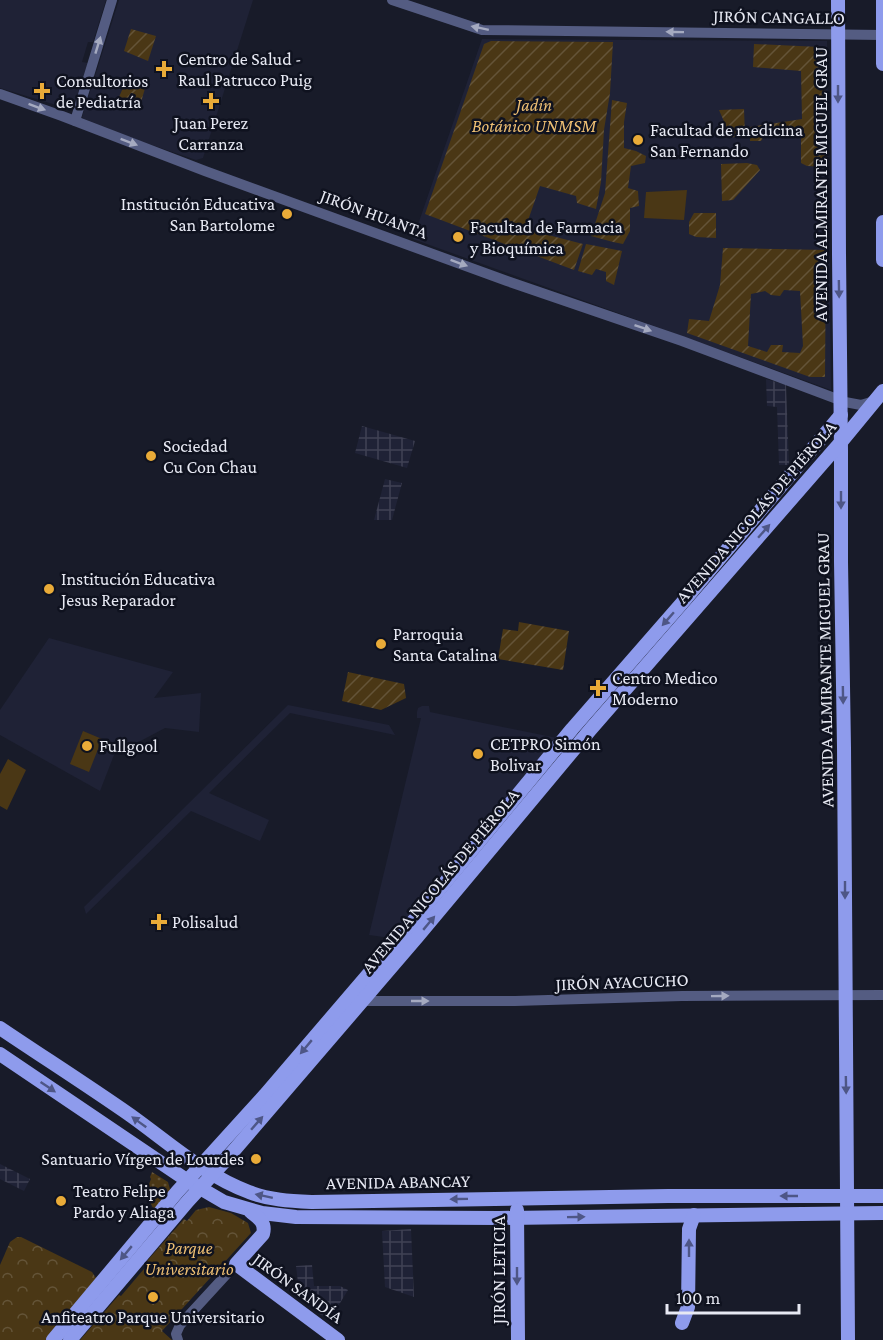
<svg xmlns="http://www.w3.org/2000/svg" width="883" height="1340" font-family="'Crimson Pro',serif">
<defs>
<pattern id="industrial-grid" width="8" height="8" patternUnits="userSpaceOnUse" patternTransform="scale(1.5)"><rect width="8" height="8" fill="#1f2236"/><path d="M0 4h8M4 0v8" fill="none" stroke="#404254"/></pattern>
<pattern id="grass-dots" width="8" height="8" patternUnits="userSpaceOnUse" patternTransform="scale(1.5)"><rect width="8" height="8" fill="#4a3715"/><path d="M2 2h.1M6 6h.1" fill="none" stroke="#645438" stroke-width="1.8" stroke-linecap="round"/></pattern>
<pattern id="park-crowns" width="20" height="18" patternUnits="userSpaceOnUse" patternTransform="scale(1.5)"><rect width="20" height="18" fill="#4a3715"/><path d="M2 6a3 3 0 1 1 6 0M12 15a3 3 0 1 1 6 0" fill="none" stroke="#645438"/></pattern>
<pattern id="garden-furrows" width="10" height="10" patternUnits="userSpaceOnUse" patternTransform="scale(1.5)"><rect width="10" height="10" fill="#4a3715"/><path d="M-1 1l2-2M0 10L10 0M9 11l2-2" fill="none" stroke="#645438"/></pattern>
</defs>
<rect width="100%" height="100%" fill="#181b29"/>
<g fill="#1f2236">
<polygon points="0,0 106,0 93,42 88,42 82,62 88,63 73,108 71,109 66,108 0,88"/>
<polygon points="119,0 253,0 203,158 196,160 140,141 84,119 82,117"/>
<polygon points="482,39 827,41 831,390 413,239"/>
<polygon points="49,638 173,672 154,698 201,693 199,732 165,728 114,755 100,791 0,735 0,710"/>
<polygon points="288,705 389,725 395,735 290,713 209,793 269,820 260,841 191,811 86,914 84,907"/>
<polygon points="422,706 429,706 430,712 557,738 506,798 474,834 391,938 369,935 421,718 417,718 417,712 418,708"/>
</g>
<g fill="url(#industrial-grid)">
<polygon points="766,379 786,385 789,465 779,465 777,407 767,406"/>
<polygon points="362,426 415,441 407,468 355,453"/>
<polygon points="385,479 402,483 392,520 374,520"/>
<polygon points="0,1164 30,1179 24,1191 0,1179"/>
<polygon points="411,1229 414,1297 385,1287 382,1231"/>
<polygon points="312,1265 314,1286 340,1286 348,1290 329,1321 300,1299 296,1266"/>
</g>
<path fill="url(#grass-dots)" d="M152 1172 168 1182 171 1193 155 1211C148 1201 146 1190 151 1179L150 1177Z"/>
<g fill="url(#park-crowns)">
<polygon points="209,1207 231,1213 248,1223 251,1233 162,1331 172,1340 80,1340 119,1295 121,1296 149,1263 147,1261 184,1219 187,1221 196,1210"/>
<polygon points="17,1237 21,1237 92,1272 96,1278 95,1282 46,1340 0,1340 0,1265 10,1242"/>
</g>
<g fill="url(#garden-furrows)" fill-rule="evenodd">
<polygon points="131,29 156,36 148,61 124,51"/>
<polygon points="491,41 613,42 610,93 604,130 601,182 596,209 577,203 576,196 540,186 525,229 583,244 574,270 425,214 484,44"/>
<polygon points="754,44 820,47 824,49 827,167 807,166 801,163 801,129 789,128 788,134 765,134 761,141 750,141 750,127 802,119 801,71 753,67"/>
<polygon points="126,81 146,85 141,102 119,97"/>
<polygon points="612,100 627,103 624,122 624,148 636,151 646,156 645,163 631,166 628,188 638,191 639,206 630,208 630,231 623,244 613,242 591,236 605,193"/>
<polygon points="744,109 745,136 726,138 726,126 719,110"/>
<polygon points="747,163 757,165 760,170 733,200 722,201 721,164"/>
<polygon points="694,213 716,213 716,238 696,237 689,234 689,222"/>
<polygon points="586,244 622,251 614,285 606,281 606,272 596,269 592,275 578,271"/>
<path d="M723 248 826 250 825 377H810L687 333 689 319 709 321 720 285ZM784 290 800 291 803 346 800 353 782 352 783 345H771L767 352 748 346 751 294 765 291 771 295 780 296Z"/>
<polygon points="519,622 569,631 563,670 498,659 503,629 518,631"/>
<polygon points="348,672 404,684 406,698 381,710 342,701"/>
</g>
<g fill="#4a3715">
<polygon points="687,190 684,220 644,218 646,192"/>
<polygon points="83,731 102,739 89,772 70,764"/>
<polygon points="8,759 26,770 7,810 0,806 0,774"/>
</g>
<g fill="none" stroke-linecap="round" stroke-linejoin="round">
<g stroke="#545c82" stroke-width="10">
<polyline points="392,0 482,30 883,35"/>
<polyline points="0,94 62,116 205,171 507,281 682,341 845,402 861,405 874,401"/>
<polyline points="75,121 112,0"/>
<polyline points="361,1001 515,1001 682,996 883,995"/>
<polyline points="178,1340 176,1334 180,1325 236,1264"/>
</g>
<g stroke="#8e9bec" stroke-width="14">
<polyline points="838,0 839,254 841,450 841,562 844,747 848,1340"/>
<polyline points="883,0 883,64"/>
<polyline points="883,222 883,260"/>
<path d="M0 1028C43 1057 87 1085 130 1115 168 1142 205 1176 249 1192 269 1200 291 1201 312 1202L668 1196H883"/>
<polyline points="0,1054 188,1181 224,1202 262,1213 296,1217 499,1218 883,1213"/>
<polyline points="517,1210 518,1340"/>
<path d="M251 1212C259 1218 266 1223 263 1234L236 1264 338 1340"/>
<polyline points="682,1323 688,1307 689,1229 694,1215"/>
<polyline points="53,1340 177,1192 265,1095 396,942 572,729 682,603 841,415"/>
<polyline points="70,1340 188,1201 224,1162 418,936 590,730 841,442 883,391"/>
</g>
</g>
<defs><path id="oneway-solid" d="M-6-.8H1V-3.2L6.5 0L1 3.2V.8H-6Z" transform="scale(1.5)"/></defs>
<g fill="#a5aac0">
<use href="#oneway-solid" transform="translate(480 28) rotate(-168)"/>
<use href="#oneway-solid" transform="translate(675 32) rotate(-179)"/>
<use href="#oneway-solid" transform="translate(98 45) rotate(-73)"/>
<use href="#oneway-solid" transform="translate(37 107) rotate(20)"/>
<use href="#oneway-solid" transform="translate(129 142) rotate(21)"/>
<use href="#oneway-solid" transform="translate(459 263) rotate(20)"/>
<use href="#oneway-solid" transform="translate(643 328) rotate(19)"/>
<use href="#oneway-solid" transform="translate(720 996) rotate(-1)"/>
<use href="#oneway-solid" transform="translate(420 1001)"/>
</g>
<g fill="#4e5686">
<use href="#oneway-solid" transform="translate(838 94) rotate(90)"/>
<use href="#oneway-solid" transform="translate(839 289) rotate(89)"/>
<use href="#oneway-solid" transform="translate(841 500) rotate(90)"/>
<use href="#oneway-solid" transform="translate(764 531) rotate(-49)"/>
<use href="#oneway-solid" transform="translate(668 619) rotate(131)"/>
<use href="#oneway-solid" transform="translate(843 695) rotate(89)"/>
<use href="#oneway-solid" transform="translate(845 890) rotate(90)"/>
<use href="#oneway-solid" transform="translate(429 923) rotate(-50)"/>
<use href="#oneway-solid" transform="translate(306 1047) rotate(130)"/>
<use href="#oneway-solid" transform="translate(846 1085) rotate(89)"/>
<use href="#oneway-solid" transform="translate(48 1087) rotate(34)"/>
<use href="#oneway-solid" transform="translate(139 1122) rotate(-144)"/>
<use href="#oneway-solid" transform="translate(257 1123) rotate(-49)"/>
<use href="#oneway-solid" transform="translate(264 1196) rotate(-168)"/>
<use href="#oneway-solid" transform="translate(789 1196) rotate(-180)"/>
<use href="#oneway-solid" transform="translate(459 1199) rotate(179)"/>
<use href="#oneway-solid" transform="translate(576 1217) rotate(-1)"/>
<use href="#oneway-solid" transform="translate(689 1248) rotate(-90)"/>
<use href="#oneway-solid" transform="translate(126 1253) rotate(130)"/>
<use href="#oneway-solid" transform="translate(517 1276) rotate(90)"/>
</g>
<g fill="#e9ab38" stroke="#0f121f" stroke-width="2">
<path d="M161 60h6v6h6v6h-6v6h-6v-6h-6v-6h6z"/>
<path d="M39 82h6v6h6v6h-6v6h-6v-6h-6v-6h6z"/>
<path d="M208 92h6v6h6v6h-6v6h-6v-6h-6v-6h6z"/>
<circle cx="638" cy="140" r="6"/>
<circle cx="287" cy="214" r="6"/>
<circle cx="458" cy="237" r="6"/>
<circle cx="151" cy="456" r="6"/>
<circle cx="49" cy="589" r="6"/>
<circle cx="381" cy="644" r="6"/>
<path d="M595 679h6v6h6v6h-6v6h-6v-6h-6v-6h6z"/>
<circle cx="87" cy="746" r="6"/>
<circle cx="478" cy="754" r="6"/>
<path d="M156 913h6v6h6v6h-6v6h-6v-6h-6v-6h6z"/>
<circle cx="256" cy="1159" r="6"/>
<circle cx="61" cy="1201" r="6"/>
<circle cx="153" cy="1297" r="6"/>
</g>
<g text-anchor="middle" dominant-baseline="central" stroke-width="5" stroke-linejoin="round" paint-order="stroke">
<g font-size="18" fill="#e7e9f3" stroke="#0f121f">
<text transform="translate(779 17) rotate(1)">JIRÓN CANGALLO</text>
<text transform="translate(821 184) rotate(-90)">AVENIDA ALMIRANTE MIGUEL GRAU</text>
<text transform="translate(374 214) rotate(20)">JIRÓN HUANTA</text>
<text transform="translate(756 512) rotate(-49)">AVENIDA NICOLÁS DE PIÉROLA</text>
<text transform="translate(825 670) rotate(-91)">AVENIDA ALMIRANTE MIGUEL GRAU</text>
<text transform="translate(440 881) rotate(-50)">AVENIDA NICOLÁS DE PIÉROLA</text>
<text transform="translate(622 982) rotate(-2)">JIRÓN AYACUCHO</text>
<text transform="translate(398 1182) rotate(-1)">AVENIDA ABANCAY</text>
<text transform="translate(499 1270) rotate(-90)">JIRÓN LETICIA</text>
<text transform="translate(298 1288) rotate(36)">JIRÓN SANDÍA</text>
</g>
<g font-size="18" fill="#e7e9f3" stroke="#0f121f" text-anchor="start">
<text x="178" y="59">Centro de Salud -<tspan x="178" dy="21">Raul Patrucco Puig</tspan></text>
<text x="56" y="81">Consultorios<tspan x="56" dy="21">de Pediatría</tspan></text>
<text x="211" y="123" text-anchor="middle">Juan Perez<tspan x="211" dy="21">Carranza</tspan></text>
<text x="650" y="130">Facultad de medicina<tspan x="650" dy="21">San Fernando</tspan></text>
<text x="275" y="204" text-anchor="end">Institución Educativa<tspan x="275" dy="21">San Bartolome</tspan></text>
<text x="470" y="227">Facultad de Farmacia<tspan x="470" dy="21">y Bioquímica</tspan></text>
<text x="163" y="446">Sociedad<tspan x="163" dy="21">Cu Con Chau</tspan></text>
<text x="61" y="579">Institución Educativa<tspan x="61" dy="21">Jesus Reparador</tspan></text>
<text x="393" y="634">Parroquia<tspan x="393" dy="21">Santa Catalina</tspan></text>
<text x="612" y="678">Centro Medico<tspan x="612" dy="21">Moderno</tspan></text>
<text x="490" y="744">CETPRO Simón<tspan x="490" dy="21">Bolivar</tspan></text>
<text x="99" y="746">Fullgool</text>
<text x="172" y="922">Polisalud</text>
<text x="244" y="1159" text-anchor="end">Santuario Vírgen de Lourdes</text>
<text x="73" y="1191">Teatro Felipe<tspan x="73" dy="21">Pardo y Aliaga</tspan></text>
<text x="153" y="1317" text-anchor="middle">Anfiteatro Parque Universitario</text>
</g>
<g font-size="18" font-style="italic" fill="#eebf73" stroke="#0f121f">
<text x="534" y="105">Jadín<tspan x="534" dy="21">Botánico UNMSM</tspan></text>
<text x="189" y="1248">Parque<tspan x="189" dy="21">Universitario</tspan></text>
</g>
</g>
<path d="M667 1304v9h132v-9" fill="none" stroke="#e7e9f3" stroke-width="3"/>
<text x="676" y="1304" font-size="18" fill="#e7e9f3" stroke="#0f121f" stroke-width="4.5" paint-order="stroke">100 m</text>
</svg>
